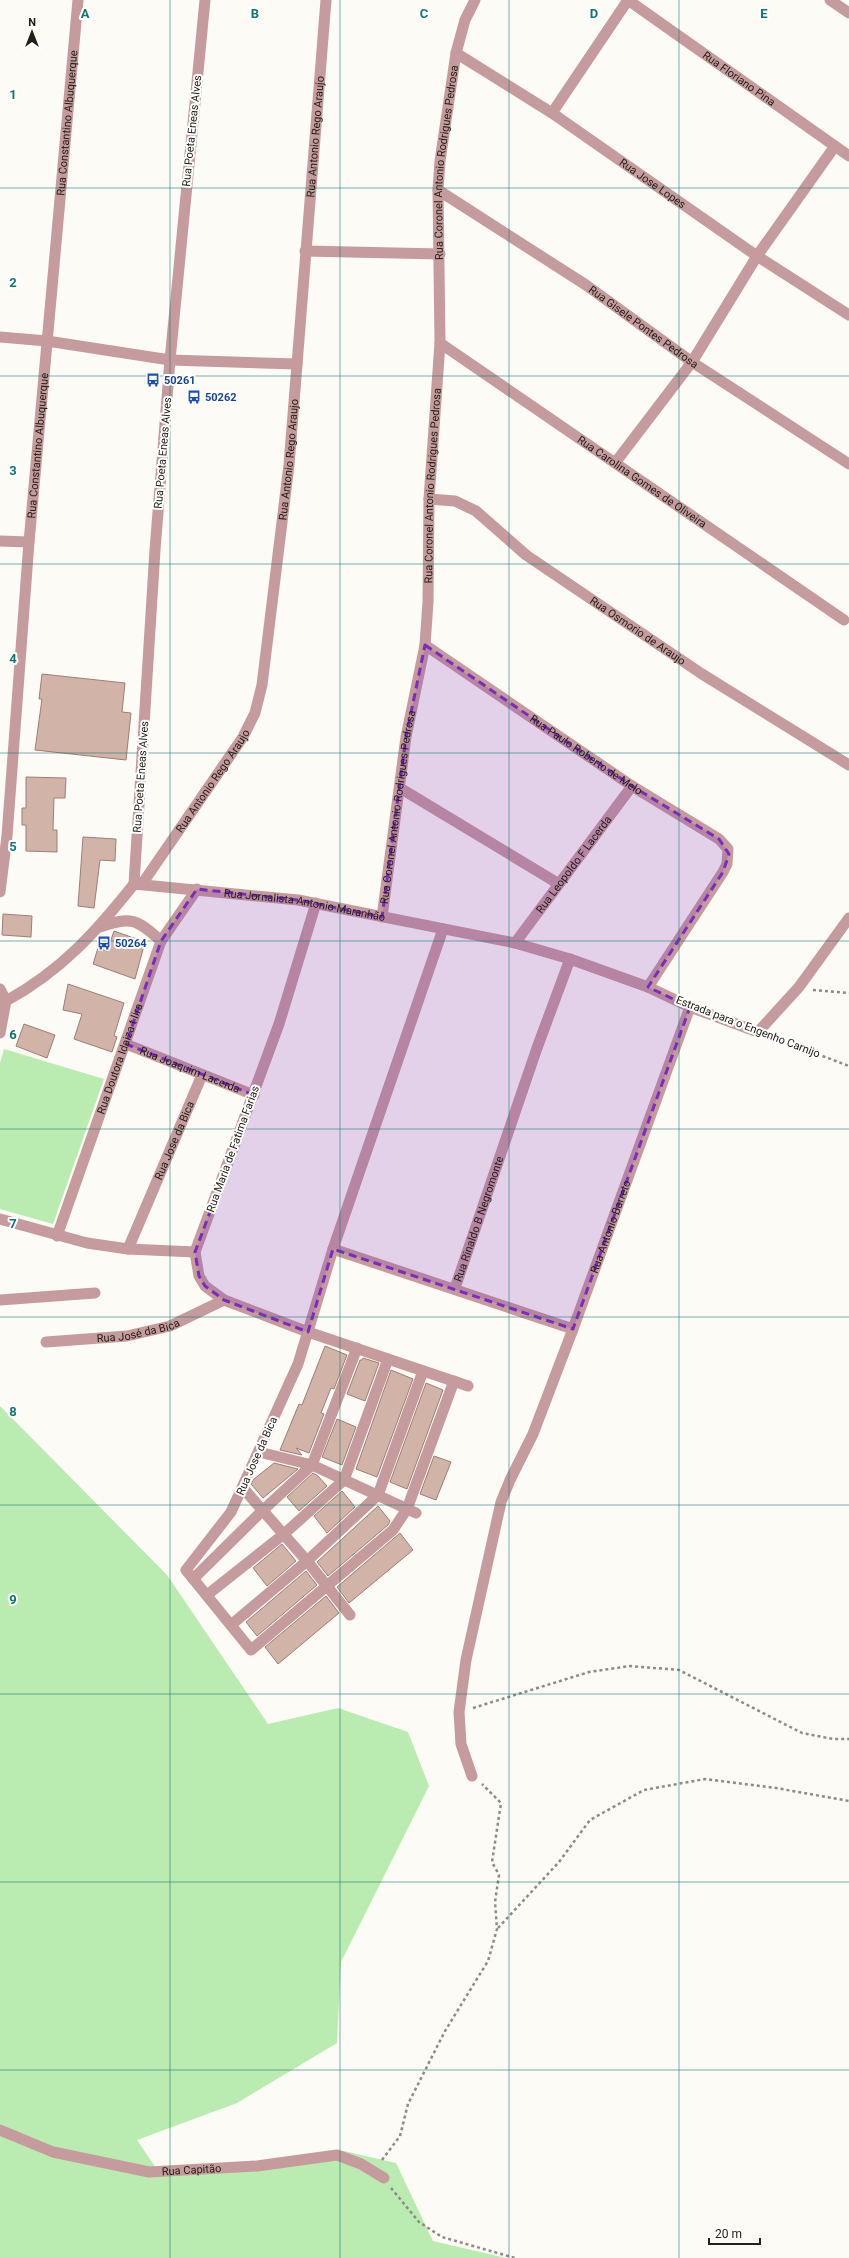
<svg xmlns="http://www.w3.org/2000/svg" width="849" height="2258" font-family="Roboto,sans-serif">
<rect width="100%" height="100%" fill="#fdfbf6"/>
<g fill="#baebb1">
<polygon points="4,1049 104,1079 53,1224 0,1209 0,1063"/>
<polygon points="0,1406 167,1575 268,1724 338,1708 408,1732 429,1786 341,1962 337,2043 237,2103 137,2140 156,2168 280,2163 344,2151 396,2163 433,2241 506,2258 0,2258"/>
</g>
<g fill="#d2b3a8" stroke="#9c7f75">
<polygon points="42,674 125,683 122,712 131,713 126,760 35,750 42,699 39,699"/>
<polygon points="26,777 66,778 65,798 54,798 53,830 57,830 57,852 26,851 26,825 22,825 22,808 26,808"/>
<polygon points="83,837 116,839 115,861 100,860 94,908 78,906"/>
<polygon points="3,914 32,916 31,937 2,935"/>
<polygon points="114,931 145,942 135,979 93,964 98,948 107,951"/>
<polygon points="68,984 124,1003 114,1036 117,1037 112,1052 74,1039 82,1014 63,1010"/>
<polygon points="24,1024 55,1035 47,1058 16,1046"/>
<polygon points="325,1346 347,1355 334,1389 331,1388 321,1413 324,1414 309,1453 296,1448 302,1455 280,1450 299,1404 302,1405"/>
<polygon points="363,1358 379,1363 365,1401 347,1394 360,1360 362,1360"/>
<polygon points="391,1370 413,1379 377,1477 356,1469"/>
<polygon points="426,1383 443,1390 407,1489 390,1482"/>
<polygon points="337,1419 356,1427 342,1465 322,1457"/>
<polygon points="434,1456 451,1462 436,1500 420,1494"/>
<polygon points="274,1463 298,1469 263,1498 251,1484 254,1479"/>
<polygon points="313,1473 318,1476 327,1486 299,1511 287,1497"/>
<polygon points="342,1491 355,1507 327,1533 314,1516"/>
<polygon points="378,1506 390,1521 388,1525 328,1576 317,1562"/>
<polygon points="400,1533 413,1550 349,1603 337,1587"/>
<polygon points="282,1544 296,1561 267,1586 253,1568"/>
<polygon points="306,1571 317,1585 257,1636 246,1622"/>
<polygon points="326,1596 339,1613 278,1664 265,1647"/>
</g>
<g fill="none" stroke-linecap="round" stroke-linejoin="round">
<g stroke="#8d8b83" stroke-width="2.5" stroke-dasharray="3 3" stroke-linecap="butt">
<polyline points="813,990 849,993"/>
<polyline points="772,1037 849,1066"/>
<polyline points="473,1708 589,1672 630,1666 679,1670 802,1733 833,1739 849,1739"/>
<polyline points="498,1928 559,1862 590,1820 644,1790 705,1779 776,1788 849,1801"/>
<polyline points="382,2160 400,2136 408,2104 445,2031 488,1961 497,1929 495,1902 499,1875 492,1862 501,1803 482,1784"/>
<polyline points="391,2188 419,2222 442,2237 515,2258"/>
</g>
<g stroke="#c59b9d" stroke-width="11">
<path id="s1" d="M205 0 170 360 155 550 134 884 298 900 515 943 570 959 648 987 690 1007 758 1032 799 987 849 918"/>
<path id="s2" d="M628 0 849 156"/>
<polyline points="830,0 849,13"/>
<path id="s3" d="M456 53 552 113 757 256 849 315"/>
<polyline points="552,113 628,0"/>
<path id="s4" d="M438 190 586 285 692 362 849 464"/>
<polyline points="305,251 440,254"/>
<polyline points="0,337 47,341 170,360 297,364"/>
<path id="s5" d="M440 343 844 620"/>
<polyline points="615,463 692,362 757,256 835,146"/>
<path id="s6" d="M429 499 455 501 476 511 526 555 702 674 849 765"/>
<polyline points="0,541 29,542"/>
<path id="s7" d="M425 645 632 786 719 839 728 849 727 864 723 872 648 987"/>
<polyline points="400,788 559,884"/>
<path id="s8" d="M142 884 243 737 255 713 262 685 289 465 326 0"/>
<path id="s9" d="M0 892 7 836 29 542 78 0"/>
<polyline points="316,903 279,1024 195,1252 199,1276 205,1286 224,1300 308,1332 468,1386"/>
<path id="s10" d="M382 917 406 737 425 645 428 602 429 499 440 343 438 190 440 161 456 53 465 20 475 0"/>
<path d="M100 927C131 916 137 919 161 941"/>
<polyline points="443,929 333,1249 298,1364 231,1512 186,1570 251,1650 393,1530 407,1509 454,1381"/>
<path id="s11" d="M515 943 632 786"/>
<polyline points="0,989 6,1001 0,1033"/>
<path id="s12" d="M126 1044 254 1095"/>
<polyline points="0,1219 87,1243 128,1249 195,1252"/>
<path id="s13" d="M57 1236 161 941 197 889"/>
<path id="s14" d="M128 1249 202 1075"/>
<path id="s15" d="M333 1249 573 1329 690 1007"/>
<path id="s16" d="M455 1288 537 1048 570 959"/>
<polyline points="0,1300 95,1293"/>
<path id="s17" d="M46 1342 127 1336 170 1326 224 1300"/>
<polyline points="259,1452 312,1465 416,1513"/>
<polyline points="243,1488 307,1561 350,1615"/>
<polyline points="193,1579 262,1511 312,1465 357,1348"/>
<polyline points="207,1595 284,1534 344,1480 388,1359"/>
<polyline points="231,1625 307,1561 378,1495 423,1371"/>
<polyline points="472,1776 461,1744 459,1712 466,1660 501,1502 510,1480 533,1434 573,1329"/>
<path id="s18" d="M0 2130 53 2152 149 2172 257 2166 337 2155 361 2164 384 2178"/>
</g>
<path stroke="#c59b9d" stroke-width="11" d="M0 999 6 1001C61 971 96 932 134 884"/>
</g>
<path fill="#7b2cbf" fill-opacity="0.2" stroke="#7b2cbf" stroke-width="3" stroke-dasharray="8 5" stroke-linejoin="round" d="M425 645 632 786 719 839 729 854 723 872 648 987 690 1007 573 1329 333 1249 308 1332 224 1300 205 1286 199 1276 195 1252 254 1095 126 1044 161 941 197 889 298 900 382 917 406 737Z"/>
<path fill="none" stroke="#0f766e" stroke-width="1" stroke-opacity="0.55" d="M170 0V2258M340 0V2258M509 0V2258M679 0V2258M0 188H849M0 376H849M0 564H849M0 753H849M0 941H849M0 1129H849M0 1317H849M0 1505H849M0 1694H849M0 1882H849M0 2070H849"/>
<defs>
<g id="bus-bare" transform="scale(1.08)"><path d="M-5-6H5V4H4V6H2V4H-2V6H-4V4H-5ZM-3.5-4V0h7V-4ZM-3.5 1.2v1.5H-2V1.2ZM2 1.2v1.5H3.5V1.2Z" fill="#1a4fb4" stroke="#fff" stroke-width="2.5" paint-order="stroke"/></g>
</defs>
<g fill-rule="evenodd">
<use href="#bus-bare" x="153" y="380"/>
<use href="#bus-bare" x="194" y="397"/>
<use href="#bus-bare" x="104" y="943"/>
</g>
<g text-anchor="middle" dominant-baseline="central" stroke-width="4" stroke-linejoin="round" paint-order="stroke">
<g font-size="11" fill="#232015" stroke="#fff">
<text stroke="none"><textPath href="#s2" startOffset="136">Rua Floriano Pina</textPath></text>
<text stroke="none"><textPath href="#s9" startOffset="772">Rua Constantino Albuquerque</textPath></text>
<text transform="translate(192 131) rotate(-84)">Rua Poeta Eneas Alves</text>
<text stroke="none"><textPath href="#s8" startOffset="785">Rua Antonio Rego Araujo</textPath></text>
<text stroke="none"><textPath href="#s10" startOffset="759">Rua Coronel Antonio Rodrigues Pedrosa</textPath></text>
<text stroke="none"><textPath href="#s3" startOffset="236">Rua Jose Lopes</textPath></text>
<text stroke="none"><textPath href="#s4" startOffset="247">Rua Gisele Pontes Pedrosa</textPath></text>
<text stroke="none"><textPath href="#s9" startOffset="448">Rua Constantino Albuquerque</textPath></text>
<text transform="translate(163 453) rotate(-85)">Rua Poeta Eneas Alves</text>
<text stroke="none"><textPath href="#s8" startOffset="461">Rua Antonio Rego Araujo</textPath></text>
<text stroke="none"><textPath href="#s5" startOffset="245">Rua Carolina Gomes de Oliveira</textPath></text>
<text stroke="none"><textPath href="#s10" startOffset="435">Rua Coronel Antonio Rodrigues Pedrosa</textPath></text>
<text stroke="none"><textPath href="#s6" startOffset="251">Rua Osmorio de Araujo</textPath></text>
<text stroke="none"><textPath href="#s7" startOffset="195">Rua Paulo Roberto de Melo</textPath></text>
<text transform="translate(141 777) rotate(-86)">Rua Poeta Eneas Alves</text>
<text stroke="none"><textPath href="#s8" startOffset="125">Rua Antonio Rego Araujo</textPath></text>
<text stroke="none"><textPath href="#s10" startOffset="111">Rua Coronel Antonio Rodrigues Pedrosa</textPath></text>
<text stroke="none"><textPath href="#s11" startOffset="98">Rua Leopoldo F Lacerda</textPath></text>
<text stroke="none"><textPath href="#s1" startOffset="1059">Rua Jornalista Antonio Maranhão</textPath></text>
<text transform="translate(748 1027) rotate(21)">Estrada para o Engenho Carnijo</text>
<text stroke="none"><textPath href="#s13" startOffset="188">Rua Doutora Idaiza t lira</textPath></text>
<text stroke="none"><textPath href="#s12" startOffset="69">Rua Joaquim Lacerda</textPath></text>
<text stroke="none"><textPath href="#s14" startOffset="118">Rua Jose da Bica</textPath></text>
<text transform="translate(233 1149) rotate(-70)">Rua Maria de Fatima Farias</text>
<text stroke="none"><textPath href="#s16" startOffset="73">Rua Rinaldo B Negromonte</textPath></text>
<text stroke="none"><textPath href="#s15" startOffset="362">Rua Antonio Barreto</textPath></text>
<text stroke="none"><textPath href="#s17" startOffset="93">Rua José da Bica</textPath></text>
<text transform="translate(257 1456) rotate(-66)">Rua Jose da Bica</text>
<text stroke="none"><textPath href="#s18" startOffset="198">Rua Capitão</textPath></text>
</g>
<g font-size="11" font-weight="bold" fill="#164399" stroke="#fff" text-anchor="start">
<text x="164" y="380">50261</text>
<text x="205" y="397">50262</text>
<text x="115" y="943">50264</text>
</g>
</g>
<g font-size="13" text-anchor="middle" font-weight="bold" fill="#0f766e" stroke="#fff" stroke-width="4" stroke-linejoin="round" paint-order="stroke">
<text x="85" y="18">A</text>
<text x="255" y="18">B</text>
<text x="424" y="18">C</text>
<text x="594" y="18">D</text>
<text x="764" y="18">E</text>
<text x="13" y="99">1</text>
<text x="13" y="287">2</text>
<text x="13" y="475">3</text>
<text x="13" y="663">4</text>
<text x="13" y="851">5</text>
<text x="13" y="1039">6</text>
<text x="13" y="1228">7</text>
<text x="13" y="1416">8</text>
<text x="13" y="1604">9</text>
</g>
<g transform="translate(32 32)" stroke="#ffffff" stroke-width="3" paint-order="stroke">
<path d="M0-3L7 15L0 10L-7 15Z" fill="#232015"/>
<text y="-6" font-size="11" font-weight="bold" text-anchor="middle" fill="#232015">N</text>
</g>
<path d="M709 2238v6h51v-6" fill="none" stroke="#232015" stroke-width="2"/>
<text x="715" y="2238" font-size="12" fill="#232015" stroke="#ffffff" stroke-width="3" paint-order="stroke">20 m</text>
</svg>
